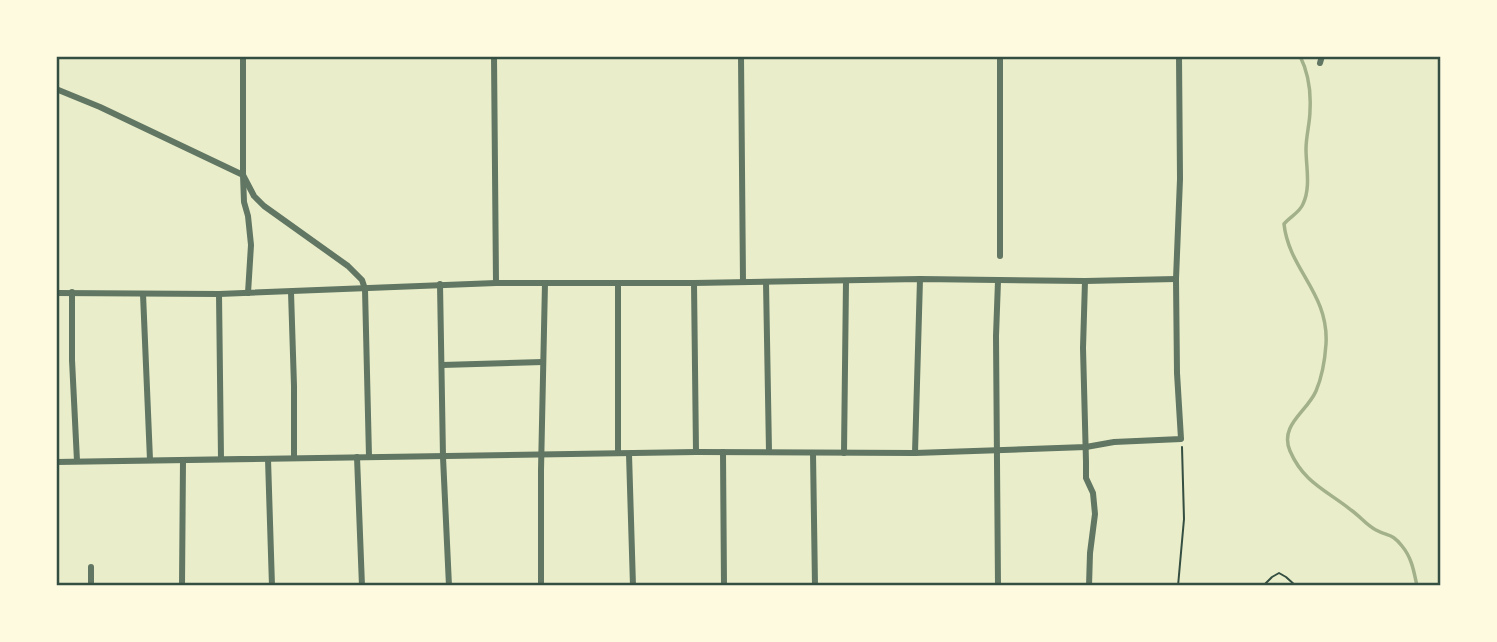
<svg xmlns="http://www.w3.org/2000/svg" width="1497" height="642" font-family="Ubuntu,sans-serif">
<rect width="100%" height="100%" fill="#e9edc9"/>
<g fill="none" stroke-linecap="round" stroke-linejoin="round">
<path stroke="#a3b18a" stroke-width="3.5" d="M1300 56C1308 72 1311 92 1310 110 1310 123 1306 136 1306 149 1306 167 1311 187 1303 204 1300 212 1290 217 1284 224 1289 270 1329 293 1326 344 1325 359 1322 377 1316 391 1307 412 1279 425 1290 451 1304 483 1326 490 1351 510 1360 516 1366 525 1376 530 1389 537 1392 533 1402 546 1412 558 1414 572 1417 586"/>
<g stroke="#344e41" stroke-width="2">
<polyline points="1178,586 1184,519 1182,447"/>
<polyline points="1263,586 1272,577 1279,573 1286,577 1296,586"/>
</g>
<g stroke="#617663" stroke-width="6">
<polyline points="243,56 243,175 244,202 248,216 251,245 248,293"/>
<polyline points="494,56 496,283"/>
<polyline points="741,56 743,282"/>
<polyline points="1000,56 1000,256"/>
<polyline points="1320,63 1322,56"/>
<polyline points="56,89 100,107 243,175 254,196 264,206 348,266 362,280 365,289 369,457"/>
<polyline points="998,281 996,336 998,586"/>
<polyline points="1085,281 1083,348 1086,462 1086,478 1093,493 1095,514 1090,553 1089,586"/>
<polyline points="766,282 769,452"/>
<polyline points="694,283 696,452"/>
<polyline points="440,284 443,457 449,586"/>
<polyline points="72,292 72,360 77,461"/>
<polyline points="291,292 294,386 294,458"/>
<polyline points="56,293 219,294 496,283 694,283 920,279 1085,281 1176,279"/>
<polyline points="143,294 150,460"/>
<polyline points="219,294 221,459"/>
<polyline points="442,365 543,362"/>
<polyline points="723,452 724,586"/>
<polyline points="618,453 618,284"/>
<polyline points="813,453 815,586"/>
<polyline points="844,453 846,281"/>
<polyline points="915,453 920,279"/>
<polyline points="629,454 633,586"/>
<polyline points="357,457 362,586"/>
<polyline points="268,459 272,586"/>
<polyline points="56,462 696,452 915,453 1086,447 1114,442 1181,439 1177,373 1176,279 1180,179 1179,56"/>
<polyline points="91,567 91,586"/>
<polyline points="182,586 183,460"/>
<polyline points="541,586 541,470 545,283"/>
</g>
</g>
<rect width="1497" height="642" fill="none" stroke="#fefae0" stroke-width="116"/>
<rect x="58" y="58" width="1381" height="526" fill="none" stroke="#344e41" stroke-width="2.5"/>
</svg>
